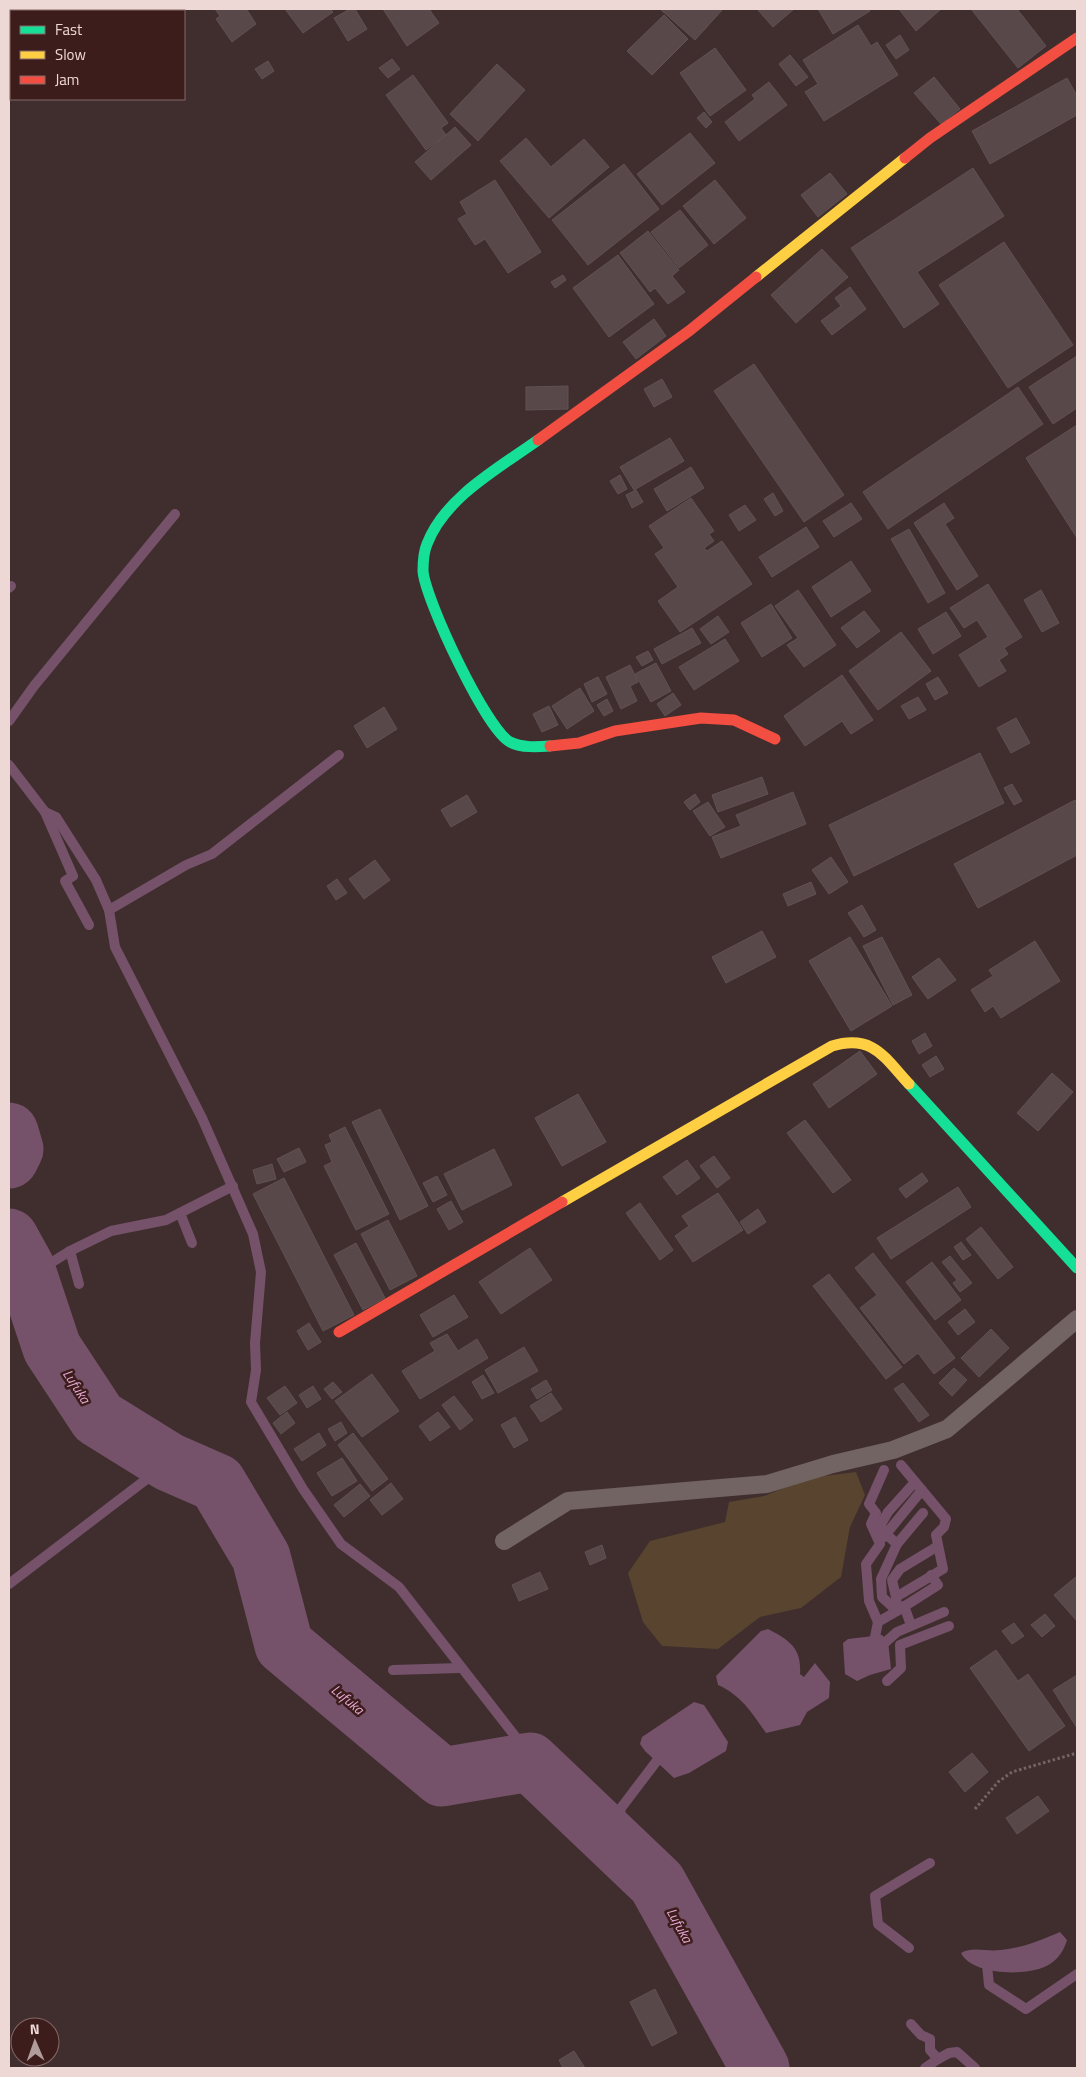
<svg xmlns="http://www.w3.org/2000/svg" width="1086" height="2077" font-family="'Titillium Web',sans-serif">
<rect width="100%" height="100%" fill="#3f2e2d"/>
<polygon fill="#58442f" points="856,1472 865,1495 850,1527 841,1577 801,1608 760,1617 718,1649 662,1646 643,1622 628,1573 650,1541 725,1522 729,1502 764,1496 808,1478"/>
<g fill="#75516a">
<path d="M768 1629C789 1640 802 1648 800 1674L804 1677 815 1663 830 1682 829 1698 807 1712 800 1725 766 1733C752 1713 741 1695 718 1685L716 1676 761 1631Z"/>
<polygon points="882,1635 888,1641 891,1669 870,1675 857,1681 845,1674 843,1643 848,1639"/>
<polygon points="694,1702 704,1705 728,1742 726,1751 689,1773 674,1778 645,1751 640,1744 642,1737"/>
<path d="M1060 1932 1067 1940C1064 1950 1059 1958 1050 1964 1031 1977 972 1976 961 1953 972 1946 987 1952 1000 1950 1022 1948 1039 1941 1060 1932Z"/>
</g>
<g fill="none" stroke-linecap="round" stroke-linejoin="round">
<g stroke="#75516a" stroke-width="10">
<polyline points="9,588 11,586"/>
<polyline points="9,721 34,686 175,514"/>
<polyline points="9,765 45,812 56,817 96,880 109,910 115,947 202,1118 253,1234 261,1272 255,1343 256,1370 251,1402 303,1489 341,1544 399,1587 518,1740 530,1762"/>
<polyline points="45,812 73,876 65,881 89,925"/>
<polyline points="109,910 186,865 212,854 339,755"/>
<polyline points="180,1213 192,1243"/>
<polyline points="70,1251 79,1284"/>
<polyline points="28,1277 70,1251 111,1231 166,1220 233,1186"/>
<polyline points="922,1490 886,1534 897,1544 881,1579 882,1597 897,1611 938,1585 931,1575"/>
<polyline points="884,1537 886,1534 880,1526 888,1512 915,1482"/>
<polyline points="897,1544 923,1513"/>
<polyline points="9,1584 169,1462"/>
<polyline points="896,1597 892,1580 900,1569 938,1546"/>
<polyline points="904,1606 911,1625"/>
<polyline points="878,1622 869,1601 866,1564 880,1544 871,1524 876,1513 869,1504 884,1470"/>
<polyline points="874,1642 878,1622 897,1611 896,1597 943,1569 936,1535 944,1527 946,1519 901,1465"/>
<polyline points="880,1647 897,1632 944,1612"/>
<polyline points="393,1670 460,1668"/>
<polyline points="887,1681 901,1668 900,1645 949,1626"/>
<polyline points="604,1833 618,1822 621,1808 662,1754"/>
<polyline points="909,1948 878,1924 875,1896 930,1863"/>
<polyline points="987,1965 989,1985 1026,2009 1077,1974"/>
<polyline points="911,2024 921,2035 930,2039 930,2050 938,2059 925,2068"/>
<polyline points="938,2059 949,2053 957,2052 975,2068"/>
</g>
<g stroke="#75516a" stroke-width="59">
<polyline points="9,1132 14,1149 9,1159"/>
<polyline points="9,1238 25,1267 52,1348 98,1418 169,1462 217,1483 261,1557 284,1645 442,1777 530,1762 657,1883 760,2068"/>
</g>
</g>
<g fill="#59484a" stroke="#605153">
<polygon points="215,9 249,9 247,10 256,24 232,42 216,19 220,16"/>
<polygon points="285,9 330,9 333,12 303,33"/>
<polygon points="350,9 355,9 367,29 348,41 334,18"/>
<polygon points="383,9 429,9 439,23 407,46"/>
<polygon points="660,9 723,9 695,40"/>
<polygon points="757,9 794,9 773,27"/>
<polygon points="818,9 869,9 870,11 833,34"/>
<polygon points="899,9 941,9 916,31"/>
<polygon points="971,9 1017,9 1046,46 1018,68"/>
<polygon points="664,15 688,39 652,75 627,51"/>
<polygon points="858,25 871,46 877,42 898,75 824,121 805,92 818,84 803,60"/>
<polygon points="900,35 909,50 896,59 886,45"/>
<polygon points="715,48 746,90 710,116 680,73"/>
<polygon points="790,55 808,77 796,86 779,64"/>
<polygon points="392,59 400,69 388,78 379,68"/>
<polygon points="268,61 274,71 262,79 255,69"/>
<polygon points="497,64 525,90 478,141 450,114"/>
<polygon points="413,75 448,123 441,128 446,135 426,150 386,95"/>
<polygon points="934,77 960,109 941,124 914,93"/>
<polygon points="1067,78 1077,96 1077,115 990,164 972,131"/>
<polygon points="769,82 787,105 739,141 725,122 755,99 752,95"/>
<polygon points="704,112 712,122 706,128 697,118"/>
<polygon points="455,127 471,145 431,180 415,162"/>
<polygon points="690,133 715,163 662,205 637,174"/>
<polygon points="526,138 551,167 584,139 609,167 549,218 500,161"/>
<polygon points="624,164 659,209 588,265 552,220"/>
<polygon points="973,168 1004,216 917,272 939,304 904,328 851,248"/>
<polygon points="830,173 847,194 818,217 801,195"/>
<polygon points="495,180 541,252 508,273 485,239 475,245 458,219 467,214 460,202"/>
<polygon points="715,180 746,218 714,244 683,206"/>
<polygon points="680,210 708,245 679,268 651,232"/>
<polygon points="648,231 679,270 672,276 685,292 668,304 655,288 650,292 620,253"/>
<polygon points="1004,242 1073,345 1008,388 939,285"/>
<polygon points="822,249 848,277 796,323 771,295"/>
<polygon points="618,255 654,304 609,337 573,288"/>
<polygon points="563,275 566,280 555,288 551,282"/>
<polygon points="850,287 866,309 832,335 821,321 841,306 835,298"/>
<polygon points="654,319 666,336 636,359 623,342"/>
<polygon points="1077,356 1077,408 1053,424 1029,387"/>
<polygon points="754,364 844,495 804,522 714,391"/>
<polygon points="662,379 672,397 654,407 644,389"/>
<polygon points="568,386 568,409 526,410 526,387"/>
<polygon points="1018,387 1043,424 888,529 863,492"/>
<polygon points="1077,425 1077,538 1026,458"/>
<polygon points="670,438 684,461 634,490 620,467"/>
<polygon points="691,467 704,488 667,511 654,489"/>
<polygon points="620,475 627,489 618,494 610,481"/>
<polygon points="636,490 643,502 632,508 626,495"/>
<polygon points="773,493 783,511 775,516 764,499"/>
<polygon points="691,498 714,531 709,534 714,541 704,548 707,551 722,541 752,584 680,632 658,601 678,587 655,554 664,548 649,526"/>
<polygon points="851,503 862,519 834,537 823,521"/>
<polygon points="944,503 954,518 945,524 978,576 957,590 914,523"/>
<polygon points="745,505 756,520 739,531 729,515"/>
<polygon points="806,527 819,547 772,577 759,557"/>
<polygon points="909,529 945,593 928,603 891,539"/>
<polygon points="851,561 871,591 831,617 812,587"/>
<polygon points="988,584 1022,637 1004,648 1008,654 999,660 1006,671 979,687 959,655 988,637 977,620 964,628 950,608"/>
<polygon points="798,590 836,645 804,667 787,645 798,638 775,606"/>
<polygon points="1041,590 1059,623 1042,632 1024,600"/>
<polygon points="771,604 792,638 762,657 741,623"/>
<polygon points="864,611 880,631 857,648 841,628"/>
<polygon points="946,612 961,636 933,654 918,629"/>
<polygon points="718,616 729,632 711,644 700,629"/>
<polygon points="692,628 701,643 662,664 654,649"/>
<polygon points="901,632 931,671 878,710 849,671"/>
<polygon points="725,639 739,661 694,690 679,667"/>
<polygon points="648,651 653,660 642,666 636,657"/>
<polygon points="656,663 671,691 651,702 635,674"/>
<polygon points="630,665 638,682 630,686 637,701 621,709 606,677"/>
<polygon points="842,675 873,720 851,734 842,721 805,746 784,716"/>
<polygon points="598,677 607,694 592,702 584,684"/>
<polygon points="938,677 948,693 935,700 926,684"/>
<polygon points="580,688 594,711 567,729 552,706"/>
<polygon points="673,693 681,705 665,716 657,704"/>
<polygon points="918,697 926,710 909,719 901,706"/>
<polygon points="607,699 613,711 604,716 597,705"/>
<polygon points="549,706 558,725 542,732 533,714"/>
<polygon points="384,707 397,729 367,748 354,726"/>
<polygon points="1016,718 1030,743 1011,753 997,728"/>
<polygon points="980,753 1004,803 854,876 829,825"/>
<polygon points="762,777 768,794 718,812 712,795"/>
<polygon points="1012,784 1022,801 1014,805 1004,788"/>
<polygon points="793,792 806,824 721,858 712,837 741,826 736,815"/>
<polygon points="695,794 700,802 690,810 684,802"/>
<polygon points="467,795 477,812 451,827 441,810"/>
<polygon points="1075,800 1077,804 1077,855 978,908 954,864"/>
<polygon points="708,802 725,827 710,836 693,811"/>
<polygon points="831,857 848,882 829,894 812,870"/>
<polygon points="375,860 390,880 364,899 349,879"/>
<polygon points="337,879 347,893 336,900 327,886"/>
<polygon points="811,882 816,894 788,906 783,894"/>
<polygon points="862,905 876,930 864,937 848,913"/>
<polygon points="762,931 776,957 726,983 712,957"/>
<polygon points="850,937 892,1006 851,1031 809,961"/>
<polygon points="882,937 912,995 893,1005 863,946"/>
<polygon points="1035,941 1060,981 1001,1018 993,1006 985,1012 971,990 993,976 989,970"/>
<polygon points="939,958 956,980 928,999 912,977"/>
<polygon points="925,1033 932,1046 919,1054 912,1041"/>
<polygon points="860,1051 877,1074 829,1108 813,1084"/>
<polygon points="936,1056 944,1069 930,1077 922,1065"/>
<polygon points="1052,1073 1073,1092 1038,1131 1017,1113"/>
<polygon points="578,1094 606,1142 562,1166 535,1118"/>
<polygon points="380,1109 428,1206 400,1220 352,1122"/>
<polygon points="805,1120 851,1180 833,1193 787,1133"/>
<polygon points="345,1127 389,1214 356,1230 324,1166 332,1162 325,1145 332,1142 329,1135"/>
<polygon points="299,1148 306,1162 284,1172 277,1159"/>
<polygon points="494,1149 512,1185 462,1210 444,1174"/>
<polygon points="714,1156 730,1178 717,1188 700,1166"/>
<polygon points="687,1160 700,1178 677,1195 663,1177"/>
<polygon points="272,1164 276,1179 257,1184 253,1170"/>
<polygon points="922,1173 928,1181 906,1198 899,1189"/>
<polygon points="437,1176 447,1195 433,1202 423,1183"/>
<polygon points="284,1178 354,1315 323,1331 253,1194"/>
<polygon points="958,1187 971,1207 891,1259 877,1238"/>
<polygon points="718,1193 743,1230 693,1262 675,1236 689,1226 682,1216"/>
<polygon points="451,1201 463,1222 449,1230 437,1209"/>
<polygon points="640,1203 673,1250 660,1260 626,1213"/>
<polygon points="758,1209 766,1222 748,1234 740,1222"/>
<polygon points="388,1220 417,1276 390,1290 361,1234"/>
<polygon points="981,1227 1013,1267 998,1279 966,1239"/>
<polygon points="961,1242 971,1255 963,1260 954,1247"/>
<polygon points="356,1243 385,1298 363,1310 334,1255"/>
<polygon points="530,1248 552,1280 501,1314 479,1282"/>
<polygon points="873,1253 955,1358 934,1374 918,1353 904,1364 860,1308 877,1295 855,1268"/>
<polygon points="950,1256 972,1283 960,1292 953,1283 957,1280 942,1262"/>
<polygon points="932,1262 961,1300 935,1320 906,1282"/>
<polygon points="829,1274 902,1367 886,1379 813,1286"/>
<polygon points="454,1295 468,1317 433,1337 420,1315"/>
<polygon points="965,1309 975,1322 958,1335 948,1322"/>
<polygon points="309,1323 321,1342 308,1350 297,1331"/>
<polygon points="991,1329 1009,1348 979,1377 961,1358"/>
<polygon points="447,1334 458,1351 477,1339 488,1358 420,1399 402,1371 435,1351 430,1343"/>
<polygon points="524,1347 538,1371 498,1393 485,1370"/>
<polygon points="954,1368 967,1380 952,1396 939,1383"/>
<polygon points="372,1374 399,1411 362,1437 335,1401"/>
<polygon points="483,1375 494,1393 482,1399 472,1382"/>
<polygon points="546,1380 552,1390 537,1399 531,1389"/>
<polygon points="333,1382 342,1392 332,1399 324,1389"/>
<polygon points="903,1383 929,1415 919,1422 894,1389"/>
<polygon points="285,1386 297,1403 280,1415 267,1398"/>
<polygon points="313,1386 321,1399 307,1408 299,1395"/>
<polygon points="551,1393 562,1409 541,1422 530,1406"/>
<polygon points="454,1396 473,1420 460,1430 442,1405"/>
<polygon points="287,1412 295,1423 281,1434 273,1423"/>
<polygon points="438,1412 450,1427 430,1441 419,1426"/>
<polygon points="515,1417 528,1440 514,1448 501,1425"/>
<polygon points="341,1422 347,1433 335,1441 328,1429"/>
<polygon points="319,1433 326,1445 302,1461 294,1449"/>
<polygon points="353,1433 388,1479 372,1491 338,1445"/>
<polygon points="342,1458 357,1481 332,1496 317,1473"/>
<polygon points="391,1483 403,1499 382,1515 370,1500"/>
<polygon points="360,1484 370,1496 344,1517 334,1505"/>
<polygon points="602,1545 606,1558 590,1565 585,1552"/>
<polygon points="540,1572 548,1589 519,1601 512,1585"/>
<polygon points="1077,1576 1077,1621 1054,1595"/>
<polygon points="1045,1614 1055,1626 1042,1637 1031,1625"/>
<polygon points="1014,1623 1024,1636 1012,1644 1002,1631"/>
<polygon points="996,1650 1018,1681 1028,1674 1065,1726 1029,1751 970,1668"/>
<polygon points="1077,1675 1077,1728 1053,1690"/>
<polygon points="972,1753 988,1772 965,1792 949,1772"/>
<polygon points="1038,1796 1049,1811 1017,1834 1006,1818"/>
<polygon points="655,1989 677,2033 652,2046 630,2002"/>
<polygon points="574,2051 585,2068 563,2068 559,2060"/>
</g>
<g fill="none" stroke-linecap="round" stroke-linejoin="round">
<polyline stroke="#726564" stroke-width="3" stroke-dasharray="2.5 2.5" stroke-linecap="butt" points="975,1809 998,1782 1012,1772 1077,1753"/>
<polyline stroke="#726463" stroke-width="18" points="504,1541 568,1501 767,1484 833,1464 893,1450 947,1429 1077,1319"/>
<g stroke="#16e098" stroke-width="11">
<path d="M538 440C499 468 445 497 427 544 424 551 423 563 423 571 425 599 486 729 510 742 522 748 537 747 550 746"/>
<polyline points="909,1084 1077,1268"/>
</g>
<g stroke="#ffcf43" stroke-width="11">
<polyline points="756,277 905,158"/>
<path d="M562 1202 832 1046C873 1034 884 1057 909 1084"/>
</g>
<g stroke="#f24e42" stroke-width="11">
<polyline points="905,158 930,138 1077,38"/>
<polyline points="538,440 689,331 756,277"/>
<polyline points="550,746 579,743 615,731 701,718 734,720 775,739"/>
<polyline points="339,1332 562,1202"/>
</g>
</g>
<g text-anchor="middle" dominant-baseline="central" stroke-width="5" stroke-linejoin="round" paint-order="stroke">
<g font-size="14" font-style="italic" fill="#e6a9d5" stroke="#3c1d1c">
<text transform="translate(77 1386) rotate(57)">Lufuka</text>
<text transform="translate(348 1699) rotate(40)">Lufuka</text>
<text transform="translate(680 1925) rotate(61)">Lufuka</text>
</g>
</g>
<rect width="1086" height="2077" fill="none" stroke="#eed8d6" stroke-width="20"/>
<rect x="10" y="10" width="175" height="90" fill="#3c1d1c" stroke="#836866"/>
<rect x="20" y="26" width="25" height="8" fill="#16e098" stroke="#836866"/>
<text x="55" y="35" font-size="15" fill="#eed8d6">Fast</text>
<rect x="20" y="51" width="25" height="8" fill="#ffcf43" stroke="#836866"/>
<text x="55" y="60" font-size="15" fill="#eed8d6">Slow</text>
<rect x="20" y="76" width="25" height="8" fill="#f24e42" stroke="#836866"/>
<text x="55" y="85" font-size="15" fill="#eed8d6">Jam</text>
<g transform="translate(35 2042) rotate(358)"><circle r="24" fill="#3c1d1c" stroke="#836866"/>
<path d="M0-4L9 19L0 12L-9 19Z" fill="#b19c9b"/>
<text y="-8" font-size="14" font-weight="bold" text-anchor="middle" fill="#eed8d6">N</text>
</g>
</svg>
